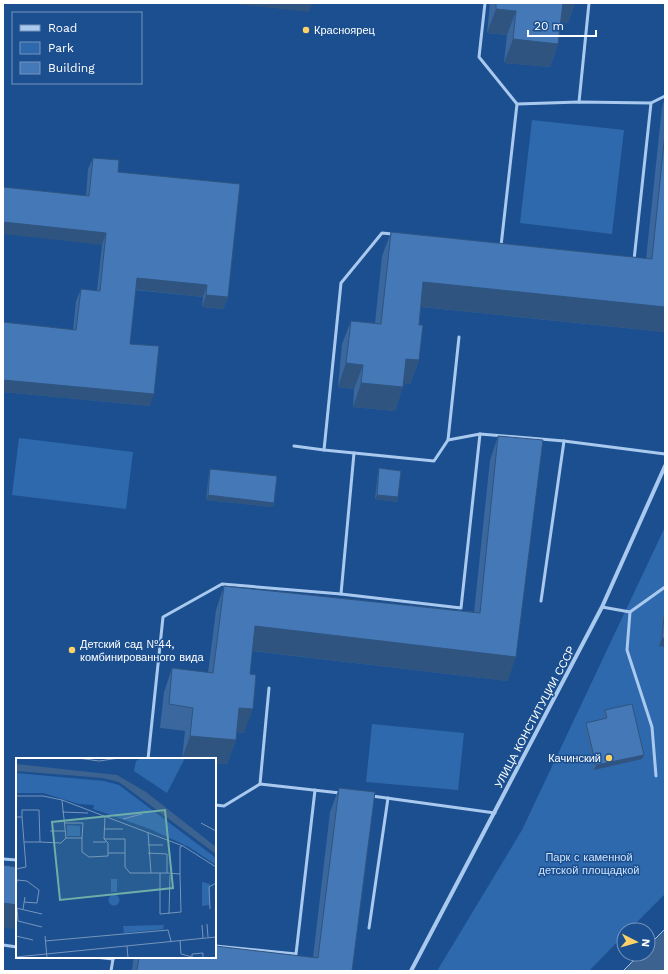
<svg xmlns="http://www.w3.org/2000/svg" width="668" height="974" font-family="'Work Sans',sans-serif">
<rect width="100%" height="100%" fill="#1b4f8f"/>
<g fill="#2e69ad">
<polygon points="532,120 624,130 612,234 520,223"/>
<polygon points="19,438 133,452 126,509 12,495"/>
<polygon points="665,527 665,894 629,930 624,930 624,935 589,971 437,971 522,830"/>
<polygon points="372,724 464,733 458,790 366,782"/>
</g>
<polygon fill="#3c6290" stroke="#9cc4f0" points="665,929 665,971 623,971 640,954 648,954 648,946"/>
<g fill="none" stroke-linecap="round" stroke-linejoin="round">
<g stroke="#a9c9ee" stroke-width="3">
<polyline points="485,3 479,57 517,104 579,102 651,103 665,96"/>
<polyline points="579,102 589,3"/>
<polyline points="392,234 382,233 341,283 324,450 434,461 448,440 480,434 564,441 665,454"/>
<polyline points="500,246 501,246 517,104"/>
<polyline points="634,260 651,103"/>
<polyline points="448,440 459,337"/>
<polyline points="294,446 324,450"/>
<polyline points="341,594 354,453"/>
<polyline points="541,601 564,441"/>
<polyline points="602,607 630,612 665,587"/>
<polyline points="630,612 627,650 652,727 656,776"/>
<polyline points="148,759 163,617 222,584 341,594 461,608 480,434"/>
<polyline points="260,784 269,688"/>
<polyline points="372,796 495,813"/>
<polyline points="215,805 224,806 260,784 340,793"/>
<polyline points="3,859 17,860"/>
<polyline points="369,928 388,798"/>
<polyline points="3,945 17,947"/>
<polyline points="215,946 296,954 315,790"/>
<polyline points="95,957 113,959"/>
<polyline points="111,971 113,959 114,957"/>
</g>
<polyline stroke="#a9c9ee" stroke-width="4" points="411,971 602,607 665,466"/>
</g>
<g fill="#3a679d">
<polygon points="490,3 575,3 568,23 561,22 558,44 550,67 504,63 507,35 487,33"/>
<polygon points="665,97 665,332 421,307 419,325 419,360 410,384 404,383 395,411 353,407 354,389 338,387 342,344 351,321 375,323 382,256 391,232 646,259 662,107"/>
<polygon points="93,158 118,172 228,297 223,309 202,307 203,297 135,290 130,344 150,406 3,392 3,322 73,330 76,301 81,289 97,291 102,245 86,196 88,169"/>
<polygon points="498,436 508,681 252,651 244,733 236,732 236,740 227,764 215,763 215,759 182,759 185,731 160,728 164,692 172,668 208,673 216,610 224,586 474,612 490,460"/>
<polygon points="379,468 398,497 397,502 375,499 378,472"/>
<polygon points="210,469 274,503 273,507 206,500 209,473"/>
<polygon points="665,608 665,647 659,646 662,616"/>
<polygon points="605,710 644,755 642,759 594,770 585,727 586,723 605,719 604,714"/>
<polygon points="339,788 352,971 132,971 133,961 134,957 313,957 330,812"/>
</g>
<g fill="#305480">
<polygon points="227,3 306,3 312,4 309,12"/>
<polygon points="561,3 575,3 568,23 554,21"/>
<polygon points="496,9 516,11 507,35 487,33"/>
<polygon points="513,39 558,44 550,67 504,63"/>
<polygon points="3,222 106,233 102,245 3,234"/>
<polygon points="137,278 207,285 203,297 132,289"/>
<polygon points="423,282 665,307 665,332 414,306"/>
<polygon points="206,295 228,297 223,309 202,307"/>
<polygon points="406,359 419,360 410,384 397,382"/>
<polygon points="346,363 363,365 354,389 338,387"/>
<polygon points="3,380 154,394 150,406 3,392"/>
<polygon points="361,383 403,387 395,411 353,407"/>
<polygon points="208,495 274,503 273,507 206,500"/>
<polygon points="377,495 398,497 397,502 375,499"/>
<polygon points="255,626 516,657 508,681 246,650"/>
<polygon points="662,638 665,638 665,647 659,646"/>
<polygon points="239,708 253,709 244,733 230,732"/>
<polygon points="190,736 236,740 227,764 215,763 215,759 182,759"/>
<polygon points="644,755 642,759 594,770 596,765"/>
<polygon points="3,903 17,905 17,929 3,928"/>
</g>
<g fill="#4478b7" stroke="#305480">
<polygon points="496,3 563,3 558,44 513,39 516,11 496,9"/>
<polygon points="665,133 665,307 423,282 419,325 423,325 419,360 406,359 403,387 361,383 363,365 346,363 351,321 381,324 391,232 652,259"/>
<polygon points="93,158 119,160 118,172 240,184 228,297 206,295 207,285 137,278 130,344 159,346 154,394 3,380 3,322 76,330 81,289 100,291 106,233 3,222 3,187 89,196"/>
<polygon points="498,436 543,440 516,657 255,626 250,674 256,675 253,709 239,708 236,740 190,736 193,708 169,704 172,668 213,673 224,586 480,613"/>
<polygon points="379,468 401,471 398,497 377,495"/>
<polygon points="210,469 277,476 274,503 208,495"/>
<polygon points="665,608 665,638 662,638"/>
<polygon points="632,704 644,755 596,765 586,723 607,718 605,710"/>
<polygon points="339,788 375,792 352,971 137,971 139,957 215,957 215,946 318,958"/>
<polygon points="3,865 17,867 17,905 3,903"/>
</g>
<g fill="#ffd166" stroke="#1b4f8f" stroke-width="1.5">
<circle cx="306" cy="30" r="4"/>
<circle cx="72" cy="650" r="4"/>
<circle cx="609" cy="758" r="4"/>
</g>
<g text-anchor="middle" dominant-baseline="central" stroke-width="3" stroke-linejoin="round" paint-order="stroke">
<g font-size="11" fill="#fff" stroke="#1b4f8f" text-anchor="start">
<text x="314" y="30">Красноярец</text>
<text x="80" y="644">Детский сад №44,<tspan x="80" dy="13">комбинированного вида</tspan></text>
<text x="601" y="758" text-anchor="end">Качинский</text>
</g>
<g font-size="11" fill="#fff" stroke="#1b4f8f">
<text transform="translate(535 717) rotate(-62)">УЛИЦА КОНСТИТУЦИИ СССР</text>
</g>
<g font-size="11" fill="#cfe3fa" stroke="#1b4f8f">
<text x="589" y="857">Парк с каменной<tspan x="589" dy="13">детской площадкой</tspan></text>
</g>
</g>
<g transform="translate(16 758)">
<rect width="200" height="200" fill="#1b4f8f"/>
<path d="M126 0H169L151 35 118 13 120 3ZM0 15 88 23 103 27 200 100V107L173 89 134 71 77 51 78 47 63 46 27 35H0ZM51 67 64 68V78H51ZM95 121H101V134H95ZM186 124 194 126 193 147 186 148ZM92.5 142a5.5 5.5 0 1 1 11 0a5.5 5.5 0 1 1-11 0ZM148 167 147 171 108 175 107 168Z" fill="#2e69ad"/>
<path d="M0 6 101 17 130 34 200 89V96L103 24 87 20 0 13Z" fill="#3c6290"/>
<path fill="none" stroke="#7695bc" stroke-width="1" d="M62 0 83 3 103 0M0 38H27L46 42 167 88 200 109M46 54 72 55M0 59H6L8 84M6 59V52H23L24 84 45 85 50 80 46 42M107 61 126 56M48 65H67L66 80M185 65 200 73M88 71H107M34 73H49M50 80H66V94L73 99 92 98V85L88 81 89 58M88 81H109V109L114 115H135L132 74M77 84H90M132 87H147M92 95H109M132 95 151 96V115H144M0 111 10 109 8 84H24M135 115H144V156L165 154 164 116M151 115 164 116V89L166 88M0 129 1 122 11 123 23 132 21 145 8 144M0 150 26 156M1 150 2 163 26 169M7 151 9 139M194 151 193 129 200 125M153 156 154 117M191 166 192 179M186 167 187 180M0 178 17 182M29 178 31 200M164 182 165 196 176 199M29 183 152 172 155 183M111 188 112 200M0 199 200 179M176 200V196L187 195V200"/>
<path fill="#6fada8" fill-opacity="0.15" stroke="#6fada8" stroke-width="2" d="M149 52 157 130 44 142 36 64Z"/>
<rect width="200" height="200" fill="none" stroke="#fff" stroke-width="2"/>
</g>
<rect width="668" height="974" fill="none" stroke="#ffffff" stroke-width="8"/>
<rect x="12" y="12" width="130" height="72" fill="#1b4f8f" stroke="#7695bc"/>
<rect x="20" y="25" width="20" height="6" fill="#a9c9ee" stroke="#7695bc"/>
<text x="48" y="32" font-size="12" fill="#ffffff">Road</text>
<rect x="20" y="42" width="20" height="12" fill="#2e69ad" stroke="#7695bc"/>
<text x="48" y="52" font-size="12" fill="#ffffff">Park</text>
<rect x="20" y="62" width="20" height="12" fill="#4478b7" stroke="#7695bc"/>
<text x="48" y="72" font-size="12" fill="#ffffff">Building</text>
<g transform="translate(636 942) rotate(96)"><circle r="19" fill="#1b4f8f" stroke="#7695bc"/>
<path d="M0-3L7 15L0 10L-7 15Z" fill="#ffd166"/>
<text y="-6" font-size="11" font-weight="bold" text-anchor="middle" fill="#ffffff">N</text>
</g>
<path d="M528 30v6h68v-6" fill="none" stroke="#ffffff" stroke-width="2"/>
<text x="534" y="30" font-size="12" fill="#ffffff" stroke="#1b4f8f" stroke-width="3" paint-order="stroke">20 m</text>
</svg>
